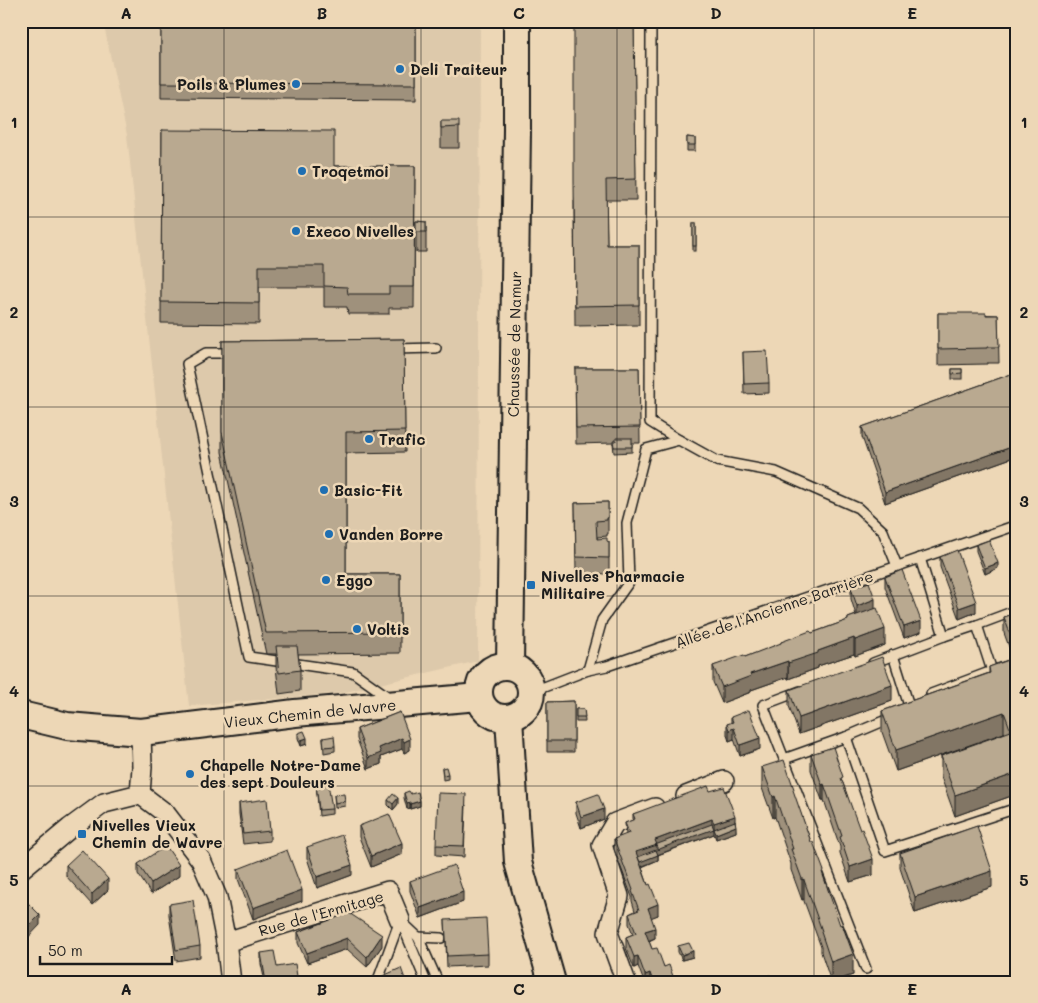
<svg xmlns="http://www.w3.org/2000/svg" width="1038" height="1003" font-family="Mali,sans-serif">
<rect width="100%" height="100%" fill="#edd7b6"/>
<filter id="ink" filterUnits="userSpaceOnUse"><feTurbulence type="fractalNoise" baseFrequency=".02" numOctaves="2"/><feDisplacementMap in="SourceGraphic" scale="10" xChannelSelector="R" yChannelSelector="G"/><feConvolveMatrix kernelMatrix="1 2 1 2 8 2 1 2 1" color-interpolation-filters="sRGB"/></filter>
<g filter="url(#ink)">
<polygon fill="#ddc9ab" points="103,21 480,21 478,661 341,693 189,706 127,135"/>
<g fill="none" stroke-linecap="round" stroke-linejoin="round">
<g stroke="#1c1c1c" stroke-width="12">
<g id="lane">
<polyline points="651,21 650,422 679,440"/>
<polyline points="394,349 436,348"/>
<polyline points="233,353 206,353 187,364 249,657 353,672 391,699"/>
<polyline points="977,625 992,671 1017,663"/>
<polyline points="944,636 977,625 1017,610"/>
<polyline points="893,655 910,709 907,710"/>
<polyline points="873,663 944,636 920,558"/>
<polyline points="588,670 602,620 629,582 627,523 646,449 679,440 717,461 776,472 858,508 883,531 897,566"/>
<polyline points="532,690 539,689 588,670 607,666 1017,525"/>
<polyline points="800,691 763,705 866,969"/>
<polyline points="931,694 992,671"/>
<polyline points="846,737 893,717"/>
<polyline points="784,759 846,737 885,851 1017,808"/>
<polyline points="400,920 418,937 438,982"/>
<polyline points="402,924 426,982"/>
<polyline points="418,937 441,938"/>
<polyline points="378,980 400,920"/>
</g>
</g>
<g stroke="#1c1c1c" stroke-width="22">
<g id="street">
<polyline points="140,794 165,813 201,860 217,897 226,942 231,982"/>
<polyline points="140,794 142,767 141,732"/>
<polyline points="686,796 724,781"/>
<polyline points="21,869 70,828 104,803 140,794"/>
<polyline points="226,942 388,891 400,920"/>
<polyline points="626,982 608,933 619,896 602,845 615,823 655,808"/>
</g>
</g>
<g stroke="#1c1c1c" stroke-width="30">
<g id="secondary">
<circle cx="505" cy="692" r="26"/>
<polyline points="510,666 517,129 517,21"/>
<polyline points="21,715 67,726 141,732 295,713 479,697"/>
<polyline points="509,718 518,862 552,982"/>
</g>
</g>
<use href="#lane" stroke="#edd7b6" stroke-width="9"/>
<use href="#street" stroke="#edd7b6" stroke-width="19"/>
<use href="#secondary" stroke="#edd7b6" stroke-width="26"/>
</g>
<g fill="#9f917c" stroke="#1c1c1c">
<polygon points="161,21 416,21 416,100 161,98"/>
<polygon points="634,21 636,200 606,200 607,245 639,245 639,325 575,326 574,201"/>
<polygon points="441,121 459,127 459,148 441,148"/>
<polygon points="162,130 334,166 415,166 414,308 389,308 389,314 348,314 347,307 324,307 324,287 259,287 259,324 161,323"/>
<polygon points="687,137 695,138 695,151 687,151"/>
<polygon points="416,221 426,222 426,252 416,252"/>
<rect x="693" y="223" width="3" height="28"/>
<polygon points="938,313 998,315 999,363 987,363 987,364 938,365"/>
<polygon points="404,339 405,452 346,453 346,574 400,574 400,653 298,654 300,670 300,691 279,694 276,667 276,654 266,654 222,452 222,341"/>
<polygon points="743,352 769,383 769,393 744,394"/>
<polygon points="575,368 639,368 640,443 632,443 632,452 614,453 613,443 576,444"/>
<rect x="952" y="369" width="10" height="10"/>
<polygon points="1017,372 1017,456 885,503 862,437 862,427"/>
<polygon points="608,502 608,534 607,534 607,536 597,537 597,539 609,542 609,574 576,573 575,503"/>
<polygon points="976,545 998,568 985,574 976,551"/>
<polygon points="940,557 976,612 959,619 940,567"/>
<polygon points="885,577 921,632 904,638 885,587"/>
<polygon points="851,588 875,608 885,645 855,656 854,654 818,666 818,668 788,679 788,677 751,690 751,692 722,703 713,682 713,666 745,657 781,644 781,642 812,633 848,620 848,618 856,615 851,599"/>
<polygon points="1017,613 1012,655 1004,633 1004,617"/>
<polygon points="1017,657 1017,794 955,816 941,777 941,756 1005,733 1004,733 896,771 882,732 882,711 989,673 989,667"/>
<polygon points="789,690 892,701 799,734 789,706"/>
<polygon points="574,701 574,752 547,752 547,702"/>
<polygon points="576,709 584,709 585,722 576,722"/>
<polygon points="400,712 410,750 404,753 402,749 381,757 381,764 368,769 357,739 357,729"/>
<polygon points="731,717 760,749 740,756 734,739 729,741 727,735 727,724 731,723"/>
<polygon points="298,733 307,744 301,746 298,738"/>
<polygon points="323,738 335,746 335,751 324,753"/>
<polygon points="811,754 843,783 873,875 850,882 840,853 840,847 824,800 822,800 811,770"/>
<polygon points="762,767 794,795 824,878 853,975 831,982 821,952 821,947 804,901 804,899 802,900 791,870 791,864 775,817 773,818 762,788"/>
<polygon points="442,768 448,774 448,779 443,780"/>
<polygon points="316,784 332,809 332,814 319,816"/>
<polygon points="710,791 735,821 736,832 716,839 714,834 658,855 658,860 642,867 658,915 651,917 655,938 649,941 652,949 675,982 644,982 638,966 634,968 626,948 626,937 633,934 629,924 629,914 635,911 632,901 632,897 614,849 614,839 626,835 625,823 633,820 633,814"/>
<polygon points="404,793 411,794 420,806 410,809 410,808 407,809 404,798"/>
<polygon points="334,795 345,801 345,806 335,808"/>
<polygon points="388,800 398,804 393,810 388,805"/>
<polygon points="576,802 604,819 581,828 576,813"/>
<polygon points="239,803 270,831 270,841 243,844 239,814"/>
<polygon points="466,805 464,857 436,855 436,845"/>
<polygon points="359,826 402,854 371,867 359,837"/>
<polygon points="307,847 352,875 317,888 307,858"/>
<polygon points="900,853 992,887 915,913 900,868"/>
<polygon points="138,864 179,876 151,894 138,874"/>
<polygon points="66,865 108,890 92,905 66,876"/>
<polygon points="238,869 302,901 253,919 238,879"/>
<polygon points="410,881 463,902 420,918 410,891"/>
<polygon points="169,904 200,946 200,957 176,961 169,915"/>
<polygon points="349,913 382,946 367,967 347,949 307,963 298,943 298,932"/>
<polygon points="445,920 488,954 488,965 447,967"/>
<polygon points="678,946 693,957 682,960 678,952"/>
<polygon points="261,953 277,967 298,982 265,982 261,964"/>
</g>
<g fill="#827665" stroke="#1c1c1c">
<polygon points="1017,445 1017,456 885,503 885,492"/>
<polygon points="998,563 998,568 985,574 985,568"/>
<polygon points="875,599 875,610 857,616 857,606"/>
<polygon points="976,602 976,612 959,619 959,608"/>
<polygon points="921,621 921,632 904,638 904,627"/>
<polygon points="885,629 885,645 855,656 855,640"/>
<polygon points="1017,637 1017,653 1012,655 1012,639"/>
<polygon points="854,638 854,654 818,666 818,668 788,679 788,663 818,651"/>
<polygon points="788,661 788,677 751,690 751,692 722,703 722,687 750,674"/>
<polygon points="892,685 892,701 799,734 799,718"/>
<polygon points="1004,712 1004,733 896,771 896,750"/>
<polygon points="734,728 734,739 729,741 729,730"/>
<polygon points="307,738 307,744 301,746 301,740"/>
<polygon points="402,738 402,749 381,757 381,764 368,769 368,758 379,748"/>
<polygon points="760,738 760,749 740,756 740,745"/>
<polygon points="410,739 410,750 404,753 404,742"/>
<polygon points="26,747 26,757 21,774 21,763"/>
<polygon points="1017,773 1017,794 955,816 955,795"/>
<polygon points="824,784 824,800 822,800 822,785"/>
<polygon points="775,796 775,817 773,818 773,797"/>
<polygon points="398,798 398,804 393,810 393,804"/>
<polygon points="420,801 420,806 410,809 410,804"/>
<polygon points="410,802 410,808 407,809 407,803"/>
<polygon points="604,809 604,819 581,828 581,817"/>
<polygon points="735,816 735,827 714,829 714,823"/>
<polygon points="712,819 712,829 714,829 714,834 638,862 636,852 655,840"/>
<polygon points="736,826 736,832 716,839 716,834"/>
<polygon points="402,843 402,854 371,867 371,856"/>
<polygon points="658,855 658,860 638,868 638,862"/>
<polygon points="873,859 873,875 850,882 850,867"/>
<polygon points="179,865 179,876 151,894 151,883"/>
<polygon points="352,865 352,875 317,888 317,877"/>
<polygon points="992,871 992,887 915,913 915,897"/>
<polygon points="108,879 108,890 92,905 92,894"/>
<polygon points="802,879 804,879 804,899 802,900"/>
<polygon points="302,890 302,901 253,919 253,908"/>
<polygon points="463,892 463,902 420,918 420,908"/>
<polygon points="658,904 658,915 648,919 648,908"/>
<polygon points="40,915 40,925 21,945 21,934"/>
<polygon points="655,928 655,938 645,942 645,931"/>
<polygon points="382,935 382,946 367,967 367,957"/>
<polygon points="347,938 347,949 307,963 307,953"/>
<polygon points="693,951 693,957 682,960 682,955"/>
<polygon points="853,954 853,975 831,982 831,962"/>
<polygon points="638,956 638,966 634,968 634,957"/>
<polygon points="650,973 650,982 645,982 645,975"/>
</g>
<g fill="#b9a990" stroke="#1c1c1c">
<polygon points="161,21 416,21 416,84 161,83"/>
<polygon points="574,21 634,21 636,179 606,180 607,245 639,245 639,305 575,306 574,180"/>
<polygon points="441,121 459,121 459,127 441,128"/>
<polygon points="162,130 334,131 334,166 415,166 414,287 389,287 389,294 348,294 347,287 324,286 324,266 259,266 259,303 161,302"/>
<polygon points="687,137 695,138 695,145 687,145"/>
<polygon points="416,221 426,222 426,232 416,232"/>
<rect x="693" y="223" width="3" height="23"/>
<polygon points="938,313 986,313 986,315 998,315 999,347 987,347 987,348 938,349"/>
<polygon points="404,339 405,431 346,432 346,574 400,574 400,632 266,633 222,432 222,341"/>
<polygon points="767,351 769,383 744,384 743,352"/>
<polygon points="575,368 639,368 640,427 576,428"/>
<polygon points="952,369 962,369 962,373 952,374"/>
<polygon points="1017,372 1017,445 885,492 862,427"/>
<polygon points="616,438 632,438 632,447 614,447 613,441 616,441"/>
<polygon points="608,502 608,518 607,518 607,520 596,521 597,539 607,538 607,541 609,542 609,558 576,557 575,503"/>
<polygon points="989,540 998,563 985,568 976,545"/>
<polygon points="957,550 976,602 959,608 940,557"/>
<polygon points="902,570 921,621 904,627 885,577"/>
<polygon points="869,582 875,599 857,606 851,588"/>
<polygon points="877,608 885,629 855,640 854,638 818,651 818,653 788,663 788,661 750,674 751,676 722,687 713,666 744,655 745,657 781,643 781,642 810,631 812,633 848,620 848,618"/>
<polygon points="1017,613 1017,637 1012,639 1004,617"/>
<polygon points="276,646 297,646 300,670 279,673"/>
<polygon points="882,657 892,685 799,718 789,690"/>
<polygon points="1017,657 1017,773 955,795 941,756 1011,731 1004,712 896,750 882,711 990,673 989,667"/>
<polygon points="574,701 574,741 547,741 547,702"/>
<polygon points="576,709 584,709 585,717 576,717"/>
<polygon points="749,710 760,738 740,745 734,728 729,730 727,724 733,722 731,717"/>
<polygon points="400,712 410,739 404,742 402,738 379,748 381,753 368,758 357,729"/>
<polygon points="304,731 307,738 301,740 298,733"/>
<polygon points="334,736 335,746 324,747 323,738"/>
<polygon points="21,745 26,747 21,763"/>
<polygon points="833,747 843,777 841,778 860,830 862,829 873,859 850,867 840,837 842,836 824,784 822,785 811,754"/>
<polygon points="784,760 794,789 793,790 811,842 813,842 824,871 822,872 840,925 842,924 853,954 831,962 821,932 822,931 804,880 804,879 802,879 791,849 793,849 775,796 773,797 762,767"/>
<polygon points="446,767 448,774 443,775 442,768"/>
<polygon points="328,783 332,809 319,810 316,784"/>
<polygon points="708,786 710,791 724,787 735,816 714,823 712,819 655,840 657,845 636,852 648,885 650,884 658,904 648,908 655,928 645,931 652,949 657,948 664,967 669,965 675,982 653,982 650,973 645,975 638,956 634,957 626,937 636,933 629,914 639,910 632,891 633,890 614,839 629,833 625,823 635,819 633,814"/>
<polygon points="409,791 411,794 418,792 420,801 410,804 410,802 407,803 404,793"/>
<polygon points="438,793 466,794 464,846 436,845"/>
<polygon points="344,794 345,801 335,803 334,795"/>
<polygon points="393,794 398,798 393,804 388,800"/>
<polygon points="598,794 604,809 581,817 576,802"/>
<polygon points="267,799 270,831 243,834 239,803"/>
<polygon points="389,814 402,843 371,856 359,826"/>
<polygon points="735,821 736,826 716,834 714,829"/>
<polygon points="712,824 714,829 675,843 657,850 657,845 655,845"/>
<polygon points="977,826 992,871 915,897 900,853"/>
<polygon points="342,835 352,865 317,877 307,847"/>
<polygon points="166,846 179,865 151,883 138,864"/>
<polygon points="82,850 108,879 92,894 66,865"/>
<polygon points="287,850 302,890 253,908 238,869"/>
<polygon points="656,850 658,855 640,862 638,857"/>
<polygon points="454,865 463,892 420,908 410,881"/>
<polygon points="24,899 40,915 21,934 21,902"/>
<polygon points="193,900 200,946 176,950 169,904"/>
<polygon points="349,913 382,935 367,957 347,938 307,953 298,932"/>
<polygon points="486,918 488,954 447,956 445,920"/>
<polygon points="689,943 693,951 682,955 678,946"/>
<polygon points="274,951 277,967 295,964 298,982 266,982 261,953"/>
<polygon points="401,968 406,982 377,982 376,979"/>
<polygon points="770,975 772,982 735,982 749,977 751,982"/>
<polygon points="203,978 204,982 179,981"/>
</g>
</g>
<path fill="none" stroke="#1c1c1c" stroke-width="1" stroke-opacity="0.55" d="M224 21V982M421 21V982M617 21V982M814 21V982M21 217H1017M21 407H1017M21 596H1017M21 786H1017"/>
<g fill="#1f6fb2" stroke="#edd7b6" stroke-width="2">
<circle cx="400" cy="69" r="5"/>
<circle cx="296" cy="84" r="5"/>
<circle cx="302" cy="171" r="5"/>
<circle cx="296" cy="231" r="5"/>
<circle cx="369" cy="439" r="5"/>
<circle cx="324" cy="490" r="5"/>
<circle cx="329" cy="534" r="5"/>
<circle cx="326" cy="580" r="5"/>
<rect x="526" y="580" width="10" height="10" rx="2.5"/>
<circle cx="357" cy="629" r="5"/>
<circle cx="190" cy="774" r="5"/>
<rect x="77" y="829" width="10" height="10" rx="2.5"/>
</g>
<g text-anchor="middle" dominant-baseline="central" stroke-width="5" stroke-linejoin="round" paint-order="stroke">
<g font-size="15" font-weight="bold" fill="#1c1c1c" stroke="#edd7b6" text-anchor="start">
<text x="410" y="69">Deli Traiteur</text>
<text x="286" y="84" text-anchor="end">Poils &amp; Plumes</text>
<text x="312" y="171">Troqetmoi</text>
<text x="306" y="231">Execo Nivelles</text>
<text x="379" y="439">Trafic</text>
<text x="334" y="490">Basic-Fit</text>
<text x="339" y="534">Vanden Borre</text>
<text x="541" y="576">Nivelles Pharmacie<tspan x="541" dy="17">Militaire</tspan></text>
<text x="336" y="580">Eggo</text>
<text x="367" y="629">Voltis</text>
<text x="200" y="765">Chapelle Notre-Dame<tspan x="200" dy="17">des sept Douleurs</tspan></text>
<text x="92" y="825">Nivelles Vieux<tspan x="92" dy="17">Chemin de Wavre</tspan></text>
</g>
<g font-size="15" fill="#1c1c1c" stroke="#edd7b6">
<text transform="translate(514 344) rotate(-89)">Chaussée de Namur</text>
<text transform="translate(774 609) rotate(-19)">Allée de l'Ancienne Barrière</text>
<text transform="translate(310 713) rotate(-6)">Vieux Chemin de Wavre</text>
<text transform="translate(321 913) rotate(-16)">Rue de l'Ermitage</text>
</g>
</g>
<rect width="1038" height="1003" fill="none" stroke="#edd7b6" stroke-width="55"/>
<path d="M40 956v8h132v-8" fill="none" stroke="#1c1c1c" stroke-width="2.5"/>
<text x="48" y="956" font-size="15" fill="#1c1c1c" stroke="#edd7b6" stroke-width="4" paint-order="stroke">50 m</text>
<rect x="28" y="28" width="982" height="948" fill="none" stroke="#1c1c1c" stroke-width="2"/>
<g font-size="16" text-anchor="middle" font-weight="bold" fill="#1c1c1c">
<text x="126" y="19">A</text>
<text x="322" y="19">B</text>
<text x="519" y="19">C</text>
<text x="716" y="19">D</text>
<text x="912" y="19">E</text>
<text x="14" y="128">1</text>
<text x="1024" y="128">1</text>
<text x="14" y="318">2</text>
<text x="1024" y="318">2</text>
<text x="14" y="507">3</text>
<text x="1024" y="507">3</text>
<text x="14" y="697">4</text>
<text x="1024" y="697">4</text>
<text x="14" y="886">5</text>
<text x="1024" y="886">5</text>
<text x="126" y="995">A</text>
<text x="322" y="995">B</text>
<text x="519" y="995">C</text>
<text x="716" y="995">D</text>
<text x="912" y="995">E</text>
</g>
</svg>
